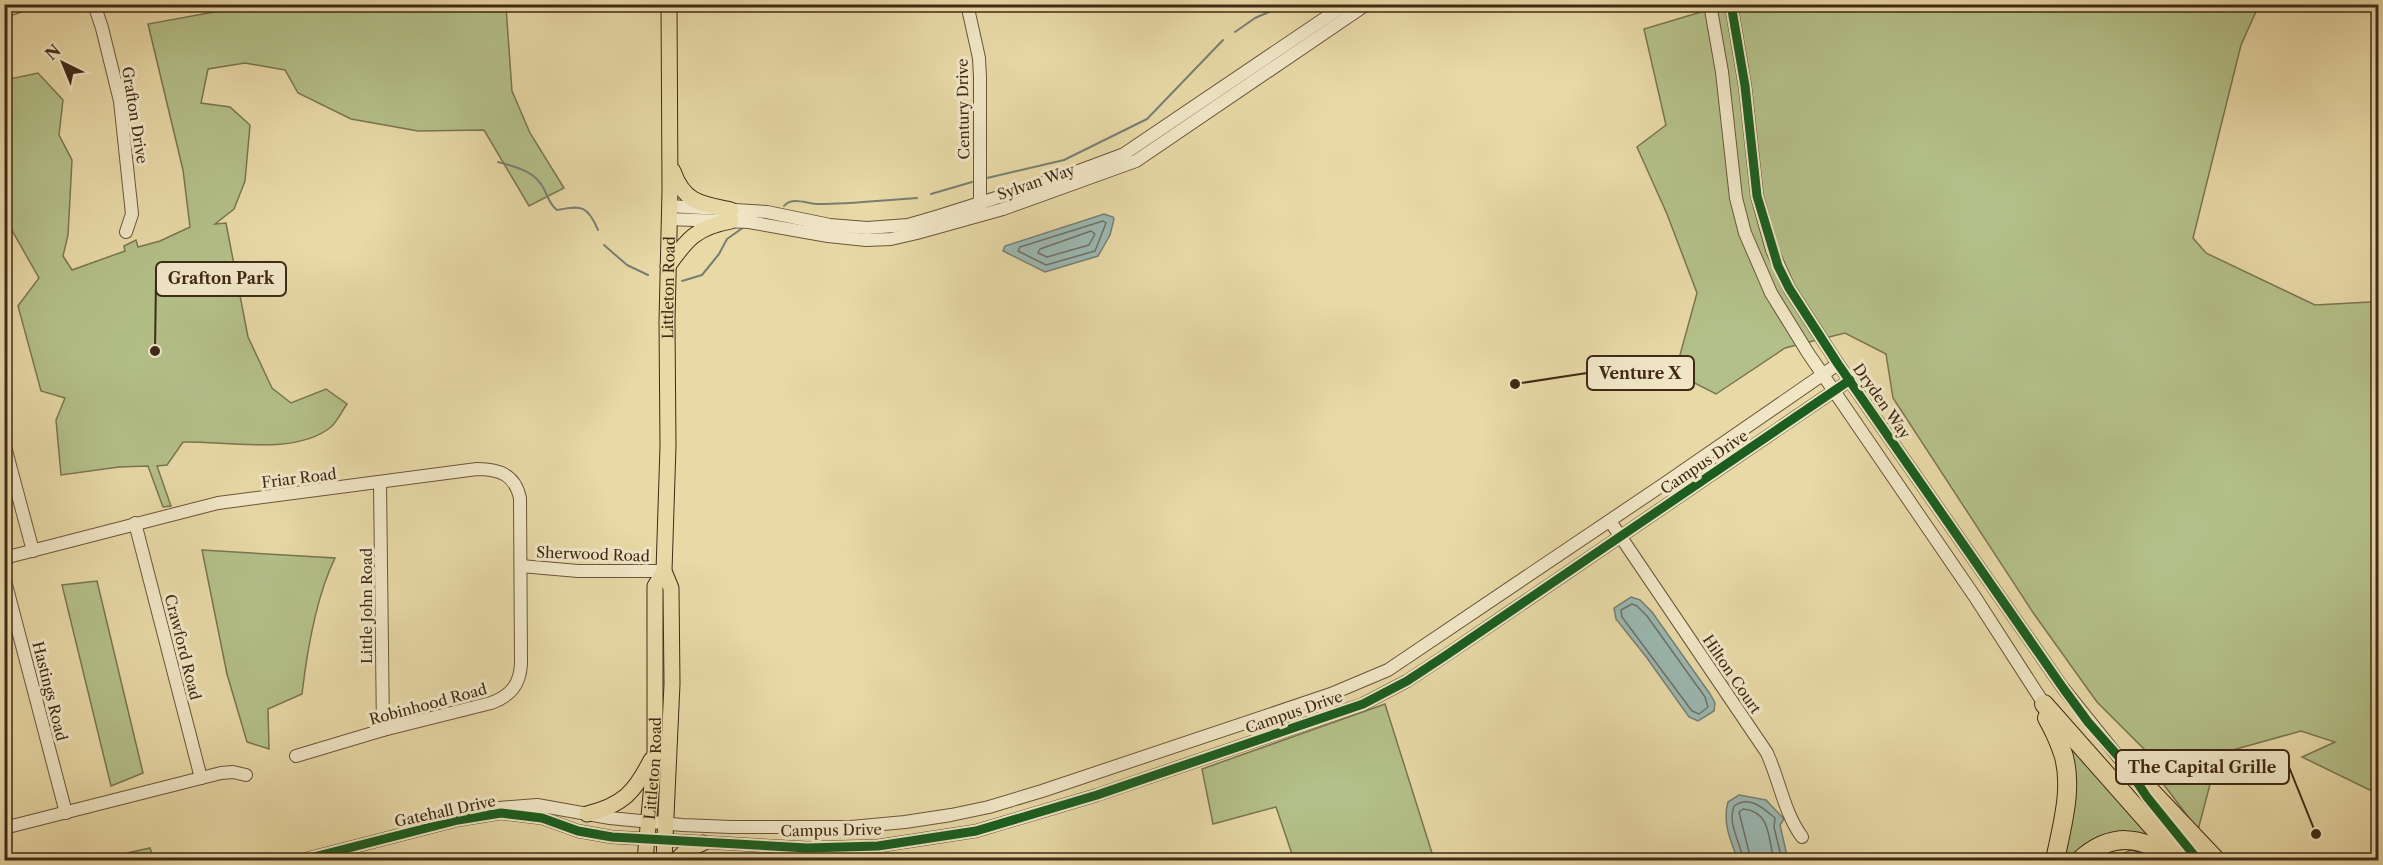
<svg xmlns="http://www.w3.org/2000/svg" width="2383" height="865" font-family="'Libre Caslon Text',serif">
<rect width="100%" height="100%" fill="#e8d9a7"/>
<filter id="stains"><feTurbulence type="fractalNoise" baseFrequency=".00333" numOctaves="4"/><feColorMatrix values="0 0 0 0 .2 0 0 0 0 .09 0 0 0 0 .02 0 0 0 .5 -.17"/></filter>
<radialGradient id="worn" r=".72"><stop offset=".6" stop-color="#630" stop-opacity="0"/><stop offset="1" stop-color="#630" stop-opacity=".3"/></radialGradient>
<g fill="#b4c089" stroke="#7a7550" stroke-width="1.5">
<path d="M252 5 506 7 512 91 530 133 564 188 529 206 484 130 418 131 351 119 298 93 285 70 245 63 208 69 201 103 230 107 250 125 245 181 234 209 215 224 226 223 248 337 272 388 291 403 326 389 347 404C342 411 337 422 331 427 295 456 226 441 183 442L167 465 157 466 171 506 163 507 148 466 119 467 61 475 56 420 65 398 41 391 18 306 39 278 5 218V80L38 73 63 100 59 135 72 160 68 235 63 256 72 270 125 251 124 246 136 240 138 247 160 241 190 227 183 170 148 24Z"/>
<polygon points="1708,5 2259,5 2241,45 2193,238 2206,253 2315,305 2370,302 2378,294 2378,794 2302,757 2335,742 2301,731 2218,754 2198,830 2158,777 2164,769 2097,702 2034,614 1893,398 1886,354 1845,333 1785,348 1716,394 1675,373 1697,293 1667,214 1637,147 1666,125 1644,29 1701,12"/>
<path d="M202 550 335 558C316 597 307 651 302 694L268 709 269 749 247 742 227 674Z"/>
<polygon points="97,581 143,773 111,786 62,585"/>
<polygon points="1385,704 1432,853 1431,860 1294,860 1276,807 1213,824 1202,769"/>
<polygon points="2070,746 2155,840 2074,860 2059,860"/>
<polygon points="150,848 154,860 99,860 105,858"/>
<polygon points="2131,850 2156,857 2159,860 2109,860"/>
</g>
<g fill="#9bb8b2" stroke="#777f74" stroke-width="1.5">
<polygon points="1104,214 1113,217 1114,219 1110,235 1098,256 1045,272 1003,251 1005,246"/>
<polygon points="1631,597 1640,600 1652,612 1710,694 1715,703 1714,711 1698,721 1689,717 1647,658 1616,619 1614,608"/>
<path d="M1739 795 1766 800 1784 819 1780 825 1788 860H1738C1731 842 1722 822 1728 802Z"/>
</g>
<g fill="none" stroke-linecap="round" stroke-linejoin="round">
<g stroke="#6e7164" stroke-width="1.5">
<polygon points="1103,221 1106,223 1095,251 1046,265 1018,251 1020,247"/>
<polygon points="1091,231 1095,234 1089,245 1047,257 1038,253 1040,249"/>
<polygon points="1632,604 1637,606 1647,616 1705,697 1708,707 1699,714 1692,711 1622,617 1621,610"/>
<path d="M1743 860C1741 843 1727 824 1734 806 1750 795 1763 808 1775 818L1774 827 1782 860"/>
<path d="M1751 860 1739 812 1743 809C1771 811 1768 839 1774 860"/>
</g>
<g stroke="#777f74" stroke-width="2">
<polyline points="1235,32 1255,18 1287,4"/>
<path d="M498 162C516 167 535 171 544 189 548 197 550 205 557 210 582 205 588 206 598 230"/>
<polyline points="987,178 1064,160 1147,119 1223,40"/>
<polyline points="931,194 972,182"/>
<path d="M784 206C792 196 807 204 819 204 851 204 884 200 917 198"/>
<polyline points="604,245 627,265 648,275"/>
<polyline points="682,281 702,275 719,254 727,239 744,227"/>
</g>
<g stroke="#6a563a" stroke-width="14">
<g id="minor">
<polyline points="94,4 102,28 120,101 132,214 126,232"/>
<polyline points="967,4 979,58 980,77 980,211"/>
<polyline points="1710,4 1722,72 1736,198 1745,233 1771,293 1808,353 1975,597 2044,704"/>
<polyline points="1731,4 1745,86 1757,196 1772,250 1789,288 1838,364 2063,688 2128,769"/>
<polyline points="4,11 25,4"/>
<polyline points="669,206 767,212 830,225 867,228 908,225 939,216 1065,176 1124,154 1346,4"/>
<polyline points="668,219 749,222 828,236 866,240 891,239 917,233 1003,209 1136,161 1367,4"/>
<polyline points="4,443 33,551"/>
<polyline points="380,483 383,730"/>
<path d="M1610 521 1767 753C1780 782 1784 812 1802 837"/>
<polyline points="135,523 201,778"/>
<path d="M4 558 218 503 477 469C500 469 515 475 520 498L521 664C520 685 510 696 491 703L383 730 296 756"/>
<polyline points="521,566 578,571 664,571"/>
<polyline points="4,577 66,813"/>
<polyline points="2152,803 2198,860"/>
<polyline points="499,808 537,805 610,818 682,825 731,827 851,827 905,822 951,815 989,807 1042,791 1331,694 1388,670 1664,484 1838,364"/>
<polyline points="4,828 221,773 233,772 246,775"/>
<polyline points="302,860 458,820 501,813 542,818 578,831 612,837 807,848 878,846 976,831 1097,795 1363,704 1407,681 1445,656 1850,380"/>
</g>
</g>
<g stroke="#402a16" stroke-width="17">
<g id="major">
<path d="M673 171C684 203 702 204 731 210"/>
<path d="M668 266C687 239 697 227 731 221"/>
<path d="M587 814C623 805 635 792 651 760"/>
<path id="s1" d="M645 860 655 751V586L664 571"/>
<path id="s2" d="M664 860 672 684 671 588 664 571 668 446 667 322 670 190 669 4"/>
<polyline points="676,860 687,850 703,843"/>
</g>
</g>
<g stroke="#402a16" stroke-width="20">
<g id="highway">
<polyline points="2044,704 2182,860"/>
<path d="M2047 718C2052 727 2057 737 2061 748 2075 782 2062 826 2055 860"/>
<polyline points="2125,764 2216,860"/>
<path d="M2080 860C2110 833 2142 834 2172 860"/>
</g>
</g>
<use href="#minor" stroke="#f0e6c6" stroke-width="12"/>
<use href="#major" stroke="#e8d9a7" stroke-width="15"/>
<use href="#highway" stroke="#e8d9a7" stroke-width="18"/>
<g stroke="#f0e6c6" stroke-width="13">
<g id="cycleway">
<polyline points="1731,4 1745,86 1757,196 1778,266 1789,288 1838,364 2063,688 2088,722 2125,764 2147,797 2198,860"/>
<polyline points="302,860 458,820 501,813 542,818 578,831 612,837 807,848 878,846 976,831 1097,795 1363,704 1407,681 1445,656 1850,380"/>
</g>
</g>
<use href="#cycleway" stroke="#1b5e20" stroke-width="9"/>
</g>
<g text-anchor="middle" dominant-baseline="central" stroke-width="6" stroke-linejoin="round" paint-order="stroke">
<g font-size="15" fill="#402a16" stroke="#f0e6c6">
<text transform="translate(963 109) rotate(-91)">Century Drive</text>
<text transform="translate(135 115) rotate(81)">Grafton Drive</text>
<text transform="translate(1036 182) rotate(-19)">Sylvan Way</text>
<text stroke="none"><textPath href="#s2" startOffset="574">Littleton Road</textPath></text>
<text transform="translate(1882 401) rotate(55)">Dryden Way</text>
<text transform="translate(1704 462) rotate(-34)">Campus Drive</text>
<text transform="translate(299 478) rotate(-7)">Friar Road</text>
<text transform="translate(593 554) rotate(2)">Sherwood Road</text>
<text transform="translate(366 606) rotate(-90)">Little John Road</text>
<text transform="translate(183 647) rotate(76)">Crawford Road</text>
<text transform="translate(1732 674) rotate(56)">Hilton Court</text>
<text transform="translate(50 691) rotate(76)">Hastings Road</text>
<text transform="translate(428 704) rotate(-15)">Robinhood Road</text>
<text transform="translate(1294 712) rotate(-19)">Campus Drive</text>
<text stroke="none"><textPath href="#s1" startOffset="92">Littleton Road</textPath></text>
<text transform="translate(445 811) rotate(-12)">Gatehall Drive</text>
<text transform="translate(831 830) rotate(-1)">Campus Drive</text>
</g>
</g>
<path fill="none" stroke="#402a16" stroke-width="2" d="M155 351L156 279M1515 384L1587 373M2316 834L2289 767"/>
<g fill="#402a16" stroke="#f0e6c6" stroke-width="2">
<circle cx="155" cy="351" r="6"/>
<circle cx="1515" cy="384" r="6"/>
<circle cx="2316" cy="834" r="6"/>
</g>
<g fill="#f0e6c6" stroke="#402a16" stroke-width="2">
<rect x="156" y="262" width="130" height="34" rx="6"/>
<rect x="1587" y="356" width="107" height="34" rx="6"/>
<rect x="2116" y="750" width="173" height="34" rx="6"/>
</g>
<g font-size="16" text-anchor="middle" font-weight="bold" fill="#402a16">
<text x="221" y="284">Grafton Park</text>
<text x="1640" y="379">Venture X</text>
<text x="2202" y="773">The Capital Grille</text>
</g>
<rect width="2383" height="865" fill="none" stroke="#e8d9a7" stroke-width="24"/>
<rect x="6" y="6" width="2371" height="853" fill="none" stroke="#402a16" stroke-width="3"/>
<rect x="12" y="12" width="2359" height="841" fill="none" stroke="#402a16" stroke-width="1.5"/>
<g transform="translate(63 63) rotate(317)" stroke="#f0e6c6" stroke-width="4.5" paint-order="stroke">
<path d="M0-4.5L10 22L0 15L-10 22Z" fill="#402a16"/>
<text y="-9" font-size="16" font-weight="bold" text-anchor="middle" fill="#402a16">N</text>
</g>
<rect width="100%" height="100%" filter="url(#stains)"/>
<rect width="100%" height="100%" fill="url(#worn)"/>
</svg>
